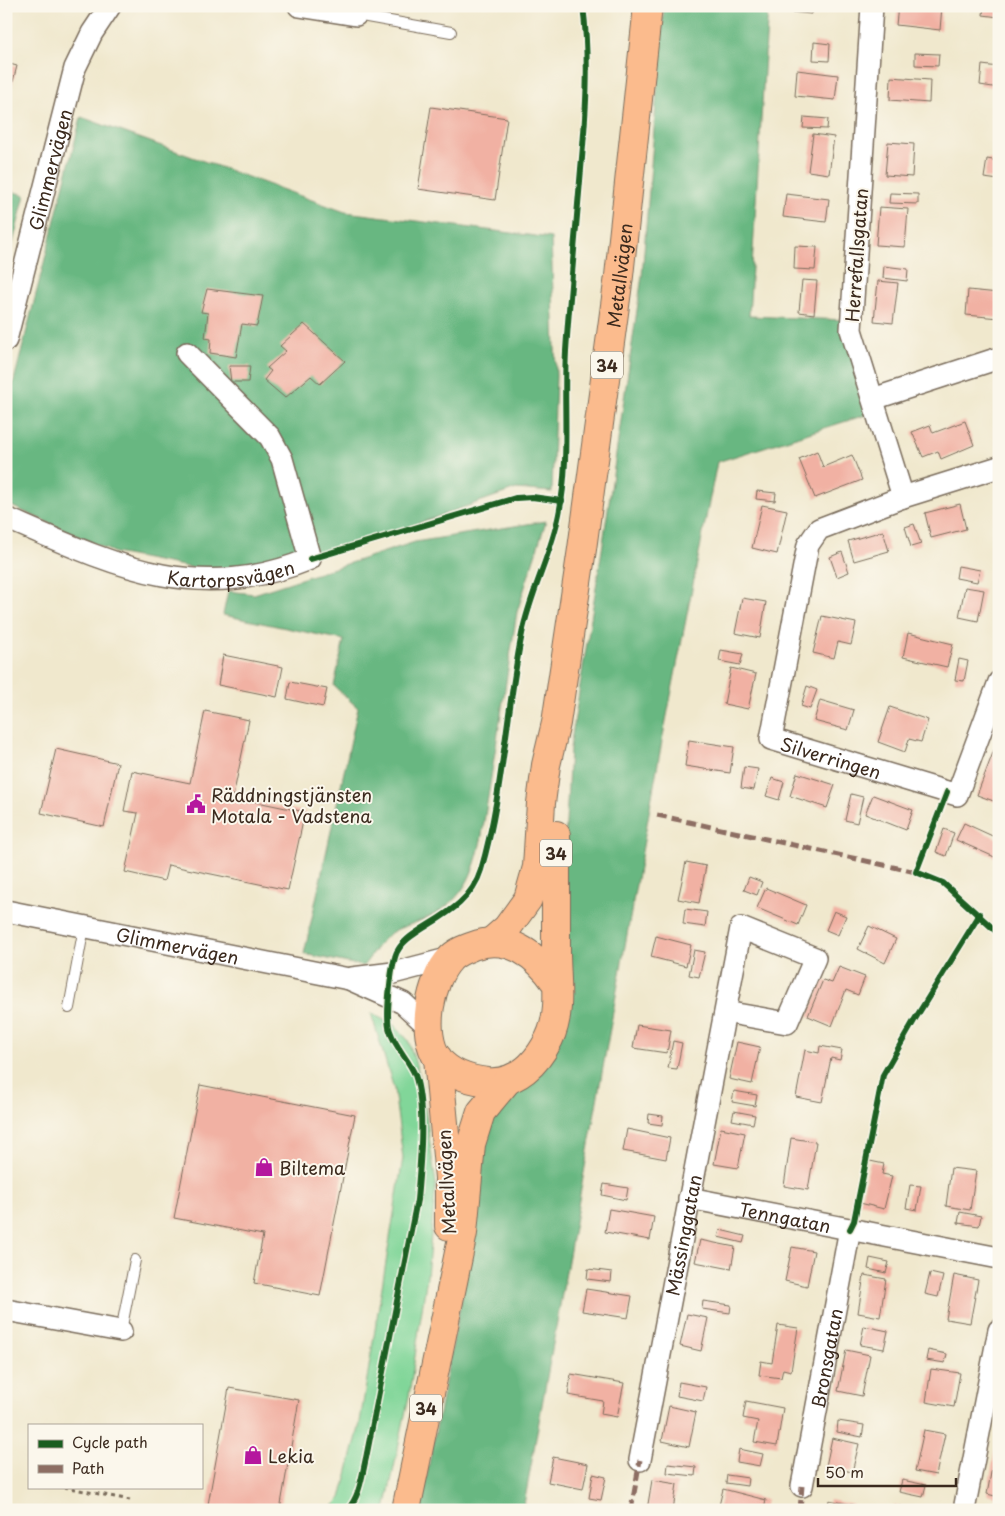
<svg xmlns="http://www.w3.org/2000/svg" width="1005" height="1516" font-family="'Playpen Sans',sans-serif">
<rect width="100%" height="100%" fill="#fbf7ec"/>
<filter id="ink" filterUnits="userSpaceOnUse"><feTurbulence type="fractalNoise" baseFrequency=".02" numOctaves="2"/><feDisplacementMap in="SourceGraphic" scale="10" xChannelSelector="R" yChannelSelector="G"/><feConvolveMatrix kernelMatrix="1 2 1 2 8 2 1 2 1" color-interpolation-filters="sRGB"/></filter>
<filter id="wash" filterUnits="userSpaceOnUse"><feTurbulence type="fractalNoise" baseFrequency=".0096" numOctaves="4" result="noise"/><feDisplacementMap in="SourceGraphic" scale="20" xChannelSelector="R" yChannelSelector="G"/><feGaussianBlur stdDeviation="1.12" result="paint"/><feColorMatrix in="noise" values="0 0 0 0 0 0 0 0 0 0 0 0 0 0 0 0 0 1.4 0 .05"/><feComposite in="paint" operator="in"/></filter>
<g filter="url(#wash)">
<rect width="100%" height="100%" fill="#f0e8cd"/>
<polygon fill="#81d699" stroke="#5e805c" points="371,1013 395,1026 408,1040 420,1077 436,1184 427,1276 409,1396 385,1510 329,1510 341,1498 359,1428 403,1158 394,1089"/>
<g fill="#68b781" stroke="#527050">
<polygon points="664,6 768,6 749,316 845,320 875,412 717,462 662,741 523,1510 420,1510 466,1276 482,1136 495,1112 543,1071 563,879 570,748 602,550 642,276"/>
<polygon points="81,117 345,212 551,238 556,376 552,492 516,489 385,535 305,555 220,573 115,553 7,504 6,412"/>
<polygon points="6,190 25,195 6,270"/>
<path d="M546 521 517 612 482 835C474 876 463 903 422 920 411 925 395 928 387 936 378 944 371 957 363 966L304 954 358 708 334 686 344 640 223 615 228 591 254 594 415 542Z"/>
</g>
<g id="blocks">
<g fill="#f1b1a3">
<polygon points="791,6 812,6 811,14 790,12"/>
<polygon points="898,6 942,6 940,30 896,25"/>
<polygon points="984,6 999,6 999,17 983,15"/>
<polygon points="814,42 830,44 829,61 813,60"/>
<polygon points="915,53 939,54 938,66 915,65"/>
<polygon points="6,63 17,66 7,104 6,104"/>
<polygon points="982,65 999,67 999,88 980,85"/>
<polygon points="797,70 838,75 835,100 795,96"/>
<polygon points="891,77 930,80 929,103 890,100"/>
<polygon points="431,107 507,118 495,200 418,189"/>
<polygon points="804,117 828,119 827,129 803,128"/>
<polygon points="813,134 834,137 829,174 808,171"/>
<polygon points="888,142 914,144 912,177 885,175"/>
<polygon points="987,159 999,161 999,180 984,178"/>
<polygon points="890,193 918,194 918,204 889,203"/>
<polygon points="786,194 829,199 826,222 783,217"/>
<polygon points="879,207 908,209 905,247 876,245"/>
<polygon points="795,246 817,247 815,270 794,269"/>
<polygon points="884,266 908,269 907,281 883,278"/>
<polygon points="802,280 817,281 814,314 799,312"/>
<polygon points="878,281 898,283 893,323 874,321"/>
<polygon points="207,289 263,296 257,326 242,324 236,357 210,353 211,339 205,338 208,313 201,312"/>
<polygon points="968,290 999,293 999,318 966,315"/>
<polygon points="304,324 345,361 320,384 311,376 285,398 264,380 271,371 267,368 286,351 280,346"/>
<polygon points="229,366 250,366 248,382 231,382"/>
<polygon points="965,421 974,445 941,459 938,451 923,457 912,432 930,425 933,433"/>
<polygon points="817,451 823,467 852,455 862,480 815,498 799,459"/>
<polygon points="757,491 776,493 775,501 756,499"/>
<polygon points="960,504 966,529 931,538 925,513"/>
<polygon points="762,505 787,510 777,554 752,548"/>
<polygon points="914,524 921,544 911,547 905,527"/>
<polygon points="883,531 889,551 854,561 848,541"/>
<polygon points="842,552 849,572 837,577 830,557"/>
<polygon points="958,566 980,570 977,582 956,578"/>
<polygon points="965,587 984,590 978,621 959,617"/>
<polygon points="742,598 766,602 760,638 735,633"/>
<polygon points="822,616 856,623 851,645 838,642 834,658 813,653"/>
<polygon points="908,633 953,644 947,667 903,657"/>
<polygon points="721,650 743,654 740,665 719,661"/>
<polygon points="223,655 283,667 277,697 218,685"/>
<polygon points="959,659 968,661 964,681 955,680"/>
<polygon points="731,668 756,674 748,709 724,704"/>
<polygon points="290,682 327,689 323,707 287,699"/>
<polygon points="807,686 817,690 810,709 801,706"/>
<polygon points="820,700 854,710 848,730 814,721"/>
<polygon points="890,707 928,720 921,742 909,739 905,752 878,742"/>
<polygon points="205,711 249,720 233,797 305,812 288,890 168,865 164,881 125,872 138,813 124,811 132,771 190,783"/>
<polygon points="689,740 734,747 730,773 685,766"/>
<polygon points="56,749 118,763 104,827 41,813"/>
<polygon points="994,750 999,752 999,803 977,795"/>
<polygon points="744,767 758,769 754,790 741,788"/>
<polygon points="797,773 835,785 827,808 790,796"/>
<polygon points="772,778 784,782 779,800 766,796"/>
<polygon points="851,794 863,797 857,823 845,820"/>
<polygon points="873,795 913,810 906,830 865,814"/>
<polygon points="964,823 999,839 999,859 956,840"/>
<polygon points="944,829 954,833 946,856 936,852"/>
<polygon points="686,862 706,866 699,903 678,899"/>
<polygon points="749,877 762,882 757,895 744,890"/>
<polygon points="766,888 806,905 798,925 757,908"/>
<polygon points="685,909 707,912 705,927 683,924"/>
<polygon points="834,911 846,916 838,935 826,930"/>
<polygon points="869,926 896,939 885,963 858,949"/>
<polygon points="656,936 691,945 686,966 651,957"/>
<polygon points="694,950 705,952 699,977 689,975"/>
<polygon points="839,967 865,977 858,995 846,990 832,1026 808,1016 823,980 832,983"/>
<polygon points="637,1025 671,1030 667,1053 633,1048"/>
<polygon points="673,1041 682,1043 677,1069 668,1068"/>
<polygon points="737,1042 760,1047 752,1084 729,1079"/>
<polygon points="820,1046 842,1050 840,1060 831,1058 822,1102 796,1097 805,1050 819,1053"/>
<polygon points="200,1085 355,1115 320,1296 254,1283 263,1235 174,1218"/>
<polygon points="734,1091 757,1095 755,1106 732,1102"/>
<polygon points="734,1111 755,1115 753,1124 732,1120"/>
<polygon points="649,1114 663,1116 662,1125 648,1123"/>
<polygon points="721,1128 745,1133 738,1168 714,1164"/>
<polygon points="627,1129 670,1138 666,1159 623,1151"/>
<polygon points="791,1138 816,1142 808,1190 784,1186"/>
<polygon points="870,1161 884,1164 882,1174 892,1176 884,1209 860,1203"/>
<polygon points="951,1168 976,1171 970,1210 946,1206"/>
<polygon points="604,1184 628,1188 626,1200 602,1195"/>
<polygon points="910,1185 921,1186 917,1210 906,1208"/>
<polygon points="609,1209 654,1217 650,1240 605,1232"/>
<polygon points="960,1212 981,1216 979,1226 958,1223"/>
<polygon points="720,1230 745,1236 743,1243 718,1237"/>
<polygon points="700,1240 735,1247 731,1269 695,1262"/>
<polygon points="792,1247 814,1251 807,1286 785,1281"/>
<polygon points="870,1258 889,1262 886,1273 868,1269"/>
<polygon points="588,1269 612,1272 611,1282 587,1279"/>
<polygon points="930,1273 943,1276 938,1297 925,1294"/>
<polygon points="864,1275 886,1279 880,1317 858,1313"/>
<polygon points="954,1275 978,1280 970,1323 946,1319"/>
<polygon points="586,1289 632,1296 628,1318 582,1311"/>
<polygon points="703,1301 731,1305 730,1313 702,1309"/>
<polygon points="687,1314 708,1318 701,1351 680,1346"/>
<polygon points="778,1325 798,1328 791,1371 783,1369 781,1378 759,1375 761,1361 772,1363"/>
<polygon points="864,1326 888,1331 884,1349 860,1345"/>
<polygon points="846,1350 870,1355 862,1396 838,1391"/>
<polygon points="928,1350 947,1354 945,1363 926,1360"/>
<polygon points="931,1369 960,1373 954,1407 926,1402"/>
<polygon points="571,1374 624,1383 617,1417 601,1414 603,1401 568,1395"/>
<polygon points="679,1382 706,1387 703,1401 677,1396"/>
<polygon points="229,1388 299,1400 280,1510 207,1510"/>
<polygon points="746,1401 783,1408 777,1446 754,1442 758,1421 743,1418"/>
<polygon points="669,1406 696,1412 689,1447 662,1441"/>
<polygon points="838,1421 864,1425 862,1437 837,1432"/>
<polygon points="924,1430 945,1434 936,1475 915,1471"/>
<polygon points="832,1438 859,1444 852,1472 826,1466"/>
<polygon points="996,1447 999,1447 999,1497 987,1494"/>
<polygon points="739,1449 763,1454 760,1466 737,1462"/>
<polygon points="553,1457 588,1464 583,1489 548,1482"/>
<polygon points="668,1464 696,1467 695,1476 667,1473"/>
<polygon points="593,1474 606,1477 601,1500 589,1498"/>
<polygon points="727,1475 748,1478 747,1486 726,1483"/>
<polygon points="652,1480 677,1484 673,1510 647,1510"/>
<polygon points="902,1480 926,1485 923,1497 899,1492"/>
<polygon points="723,1489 766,1500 764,1510 718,1510"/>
<polygon points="829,1500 853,1505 852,1510 827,1510"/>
<polygon points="894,1505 913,1509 913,1510 893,1510"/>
</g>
</g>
</g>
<g filter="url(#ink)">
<use href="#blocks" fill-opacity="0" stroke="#7a6c5b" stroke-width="1"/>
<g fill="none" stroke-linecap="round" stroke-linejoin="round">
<g stroke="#7a6c5b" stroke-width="12">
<g id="lane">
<polyline points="356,15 451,32"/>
<polyline points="69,1008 84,927"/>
<polyline points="121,1331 135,1260"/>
</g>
</g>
<g stroke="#7a6c5b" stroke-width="24">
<g id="street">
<polyline points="299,6 356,15"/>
<polyline points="872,6 851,330 903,497"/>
<path id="s1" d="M6 340 75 68 92 33 110 6"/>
<polyline points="873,399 999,358"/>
<path id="s2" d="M999 467 903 497 819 529 808 545 771 739 957 795 999 682"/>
<path id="s3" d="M6 518C112 564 195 606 310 559L282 459 270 437 187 353"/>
<path id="s4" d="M6 911 349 979 403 1003 429 1027"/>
<polyline points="352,978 393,973 451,958"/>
<path id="s5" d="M689 1198 999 1258"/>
<polyline points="6,1310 121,1331"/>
<path id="s6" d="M640 1460 725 1012 787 1023 815 958 741 928 725 1012"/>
<path id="s7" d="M802 1486 850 1229"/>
<polyline points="964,1510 999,1330"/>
</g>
</g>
<g stroke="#7a6c5b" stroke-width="30">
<g id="primary">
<path d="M556 835C556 874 556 913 556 952 556 980 562 1013 549 1039 537 1063 517 1084 488 1082 470 1080 450 1074 438 1059 420 1034 430 980 450 959 456 952 465 949 473 946 508 933 537 955 556 983"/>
<path id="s8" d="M491 942 507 928 528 899 537 867 541 803 546 765 556 723 582 549 619 276 648 6"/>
<polyline points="438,1058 449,1178 449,1226"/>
<polyline points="406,1510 463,1233 471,1144 481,1112 507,1081"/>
</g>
</g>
<g stroke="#7a6c5b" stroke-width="3" stroke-dasharray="4 4" stroke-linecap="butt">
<polyline points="28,1480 29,1480"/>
<polyline points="64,1487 130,1500"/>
</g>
<use href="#lane" stroke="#fff" stroke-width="10"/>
<use href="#street" stroke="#fff" stroke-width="21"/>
<use href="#primary" stroke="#fbbb8d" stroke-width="28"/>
<g stroke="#8d6e63" stroke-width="5" stroke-dasharray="10 5" stroke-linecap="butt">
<polyline points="657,815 916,872"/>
<polyline points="631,1510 640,1460"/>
<polyline points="800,1510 802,1486"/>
</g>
<g stroke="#fbf7ec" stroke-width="9">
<g id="cycleway">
<polyline points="310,559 516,498 532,497 562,501"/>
<polyline points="947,792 916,872 943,883 999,934"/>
<polyline points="850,1229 854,1221 883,1075 915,1019 980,914"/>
<path d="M347 1510C360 1497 362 1475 366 1458L417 1200C420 1166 426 1107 415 1075 409 1060 395 1047 390 1031 385 1018 391 971 395 957 403 926 466 920 481 870 503 795 506 711 522 634 530 593 551 555 559 514 570 460 563 406 566 351 570 290 576 230 581 169 586 114 590 61 583 6"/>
</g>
</g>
<use href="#cycleway" stroke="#1b5e20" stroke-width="6"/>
</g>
</g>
<defs>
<g id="civic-bare" transform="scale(1.5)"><path d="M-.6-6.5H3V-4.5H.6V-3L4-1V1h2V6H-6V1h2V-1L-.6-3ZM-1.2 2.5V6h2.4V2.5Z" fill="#b5179e" stroke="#fbf7ec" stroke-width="2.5" paint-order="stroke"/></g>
<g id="shop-bare" transform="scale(1.5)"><path d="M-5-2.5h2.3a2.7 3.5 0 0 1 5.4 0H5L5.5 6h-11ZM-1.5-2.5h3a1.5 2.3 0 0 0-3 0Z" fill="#b5179e" stroke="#fbf7ec" stroke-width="2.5" paint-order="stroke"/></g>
</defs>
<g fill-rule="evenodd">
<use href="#civic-bare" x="196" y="804"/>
<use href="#shop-bare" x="264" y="1167"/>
<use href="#shop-bare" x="253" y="1455"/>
</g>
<g text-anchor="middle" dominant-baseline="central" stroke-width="4" stroke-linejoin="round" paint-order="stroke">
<g fill="#fbf7ec" stroke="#75685c" stroke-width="1">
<rect x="591" y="351.5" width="32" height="27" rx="4"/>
<rect x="540" y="839.5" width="32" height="27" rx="4"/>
<rect x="410" y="1394.5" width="32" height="27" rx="4"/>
</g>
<g font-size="16" font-weight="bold" fill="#3b2a1e">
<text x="607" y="365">34</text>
<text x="556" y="853">34</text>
<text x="426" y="1408">34</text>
</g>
<g font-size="18" fill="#3b2a1e" stroke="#fbf7ec">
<text stroke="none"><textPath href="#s1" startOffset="176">Glimmervägen</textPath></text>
<text transform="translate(856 255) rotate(-86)">Herrefallsgatan</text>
<text stroke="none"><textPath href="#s8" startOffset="688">Metallvägen</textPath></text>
<text stroke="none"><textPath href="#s3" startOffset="236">Kartorpsvägen</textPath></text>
<text stroke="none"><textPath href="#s2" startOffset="470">Silverringen</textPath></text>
<text stroke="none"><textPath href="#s4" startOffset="175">Glimmervägen</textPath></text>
<text transform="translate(446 1182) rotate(-93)">Metallvägen</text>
<text stroke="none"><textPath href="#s5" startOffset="98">Tenngatan</textPath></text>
<text stroke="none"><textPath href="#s6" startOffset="229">Mässinggatan</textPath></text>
<text stroke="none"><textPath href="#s7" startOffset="130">Bronsgatan</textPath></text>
</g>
<g font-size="18" fill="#3b2a1e" stroke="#fbf7ec" text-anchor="start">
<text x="211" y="794">Räddningstjänsten<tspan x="211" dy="21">Motala - Vadstena</tspan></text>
<text x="279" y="1167">Biltema</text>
<text x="268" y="1455">Lekia</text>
</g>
</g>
<rect width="1005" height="1516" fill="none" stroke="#fbf7ec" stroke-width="25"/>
<rect x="28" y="1424" width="175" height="65" fill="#fbf7ec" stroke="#aea59a"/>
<rect x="38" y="1440" width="25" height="8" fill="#1b5e20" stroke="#aea59a"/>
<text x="72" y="1448" font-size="15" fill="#3b2a1e">Cycle path</text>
<rect x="38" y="1465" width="25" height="8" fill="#8d6e63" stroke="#aea59a"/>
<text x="72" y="1474" font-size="15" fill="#3b2a1e">Path</text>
<path d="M818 1478v8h138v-8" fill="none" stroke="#3b2a1e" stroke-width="2.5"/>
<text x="825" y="1478" font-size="15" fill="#3b2a1e" stroke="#fbf7ec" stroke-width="4" paint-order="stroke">50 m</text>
</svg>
